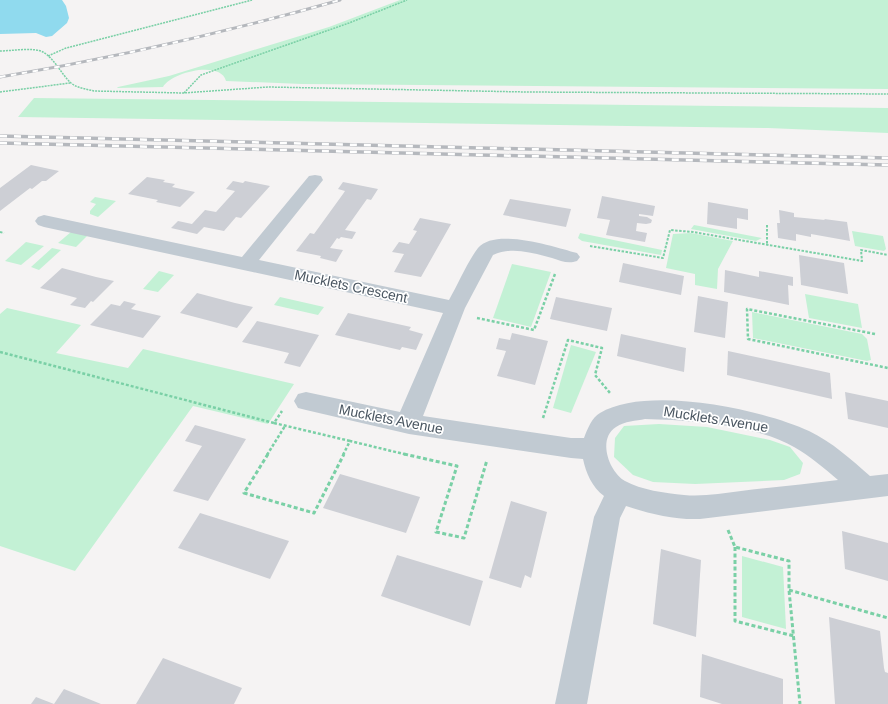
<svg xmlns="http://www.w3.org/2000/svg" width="888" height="704" font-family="Arial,sans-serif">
<rect width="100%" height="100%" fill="#f5f3f3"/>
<g fill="#c3f1d5">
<path d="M400 0H888V89L302 84 226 81C221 60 171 72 163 87L117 88 118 87 169 76 329 27Z"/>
<polygon points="34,98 888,108 888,133 768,128 18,117"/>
<polygon points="95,197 116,201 98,217 90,214 90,211 96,204 90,202"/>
<polygon points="694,225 762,238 756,241 691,229"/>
<polygon points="852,231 883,236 886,249 884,251 855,246"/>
<polygon points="71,232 88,235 76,247 58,243"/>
<polygon points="580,233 662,250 661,255 582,241 578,238"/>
<polygon points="691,233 733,241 718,269 717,289 695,285 695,274 666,268 673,234"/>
<polygon points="26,242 44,246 21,265 5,261"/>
<polygon points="52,248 61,250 39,270 31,267"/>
<polygon points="512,264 551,272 531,327 493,318"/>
<polygon points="159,271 174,275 158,292 143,289"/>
<polygon points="805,294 858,304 862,328 809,318"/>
<polygon points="280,297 324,307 318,315 274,305"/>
<polygon points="7,308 81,325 56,353 128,368 143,349 294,384 268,424 193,406 75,571 0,546 0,314"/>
<polygon points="752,312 862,334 867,339 871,360 867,361 753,338"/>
<polygon points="571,345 596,352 571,413 553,408"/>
<polygon points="659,424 707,427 770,440 790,447 803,463 800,474 784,480 695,484 653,482 633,475 614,457 615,438 624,426"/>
<polygon points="742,556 783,567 786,629 742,617"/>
</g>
<polygon fill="#90daee" points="0,0 62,0 66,6 69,18 67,23 52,36 46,37 36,33 0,34"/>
<g fill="#cdcfd5">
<polygon points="31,165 59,171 46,181 42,181 32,189 30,188 0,211 0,188"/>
<polygon points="147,177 165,180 163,182 175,184 172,187 195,192 180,207 156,202 158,200 128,194"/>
<polygon points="233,181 243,183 245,181 270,186 241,218 236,217 224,231 204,227 197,234 171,228 178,221 192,224 205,210 216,212 235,191 226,189"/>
<polygon points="343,182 378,189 371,200 367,199 345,230 356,232 352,239 341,237 339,239 337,238 330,248 343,250 336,262 320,258 321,256 296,251 310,233 314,234 343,194 345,191 338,189"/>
<polygon points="602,196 655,206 653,216 639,214 639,216 647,217 652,220 651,223 646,224 637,223 636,231 647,233 645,242 606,235 610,220 597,218"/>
<polygon points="510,199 571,209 566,227 503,215"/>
<polygon points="708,202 748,209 748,220 737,218 737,229 707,224"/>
<polygon points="779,210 794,213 794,217 825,220 824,219 847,222 850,241 811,234 811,237 796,234 796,241 778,238 777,223 780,223"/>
<polygon points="420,218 451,224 421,277 394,272 404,254 392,252 399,242 409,244 417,231 413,230"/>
<polygon points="799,255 844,263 848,294 801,285"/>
<polygon points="623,263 684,276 681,295 619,282"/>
<polygon points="62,268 96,277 114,281 93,302 91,301 85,308 70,305 77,298 40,288"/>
<polygon points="725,270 759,277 759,271 793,277 793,286 788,285 789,305 724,292"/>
<polygon points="197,293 235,303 253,307 237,328 180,313"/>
<polygon points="698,296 728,302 725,338 694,332"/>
<polygon points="556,297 612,308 607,331 550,319"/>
<polygon points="124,301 136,304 131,309 161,316 143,338 90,325 111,304 120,306"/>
<polygon points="348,313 411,327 409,330 423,334 416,350 402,347 400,350 335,335"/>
<polygon points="257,321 275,325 319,335 300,367 284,363 289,353 242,342"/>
<polygon points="512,333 548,341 535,385 497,376 506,351 496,349 499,338 510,340"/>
<polygon points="621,334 686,348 684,372 617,356"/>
<polygon points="728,351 830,373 832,399 727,375"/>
<polygon points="845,392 888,401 888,428 848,419"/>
<polygon points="195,425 246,439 208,501 173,491 202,446 185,441"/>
<polygon points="340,474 420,497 406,533 323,508"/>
<polygon points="511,501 547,512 531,578 525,575 521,588 489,578"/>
<polygon points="200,513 289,541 270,579 178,548"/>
<polygon points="842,531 888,543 888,581 845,569"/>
<polygon points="661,549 701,560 696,637 653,624"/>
<polygon points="397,555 483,581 470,626 381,596"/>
<polygon points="829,617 880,631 884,668 885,672 888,673 888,704 835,704"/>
<polygon points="702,654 783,679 783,704 722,704 700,697"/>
<polygon points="163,658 242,688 234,704 136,704"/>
<polygon points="64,689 101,704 54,704"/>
<polygon points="36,697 54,704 31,704"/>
</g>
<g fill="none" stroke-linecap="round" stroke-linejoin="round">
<g stroke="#7ad0a6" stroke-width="1.5" stroke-dasharray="2 1" stroke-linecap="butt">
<path d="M0 51C11 51 34 47 43 52 55 59 61 74 71 83 77 88 86 89 94 91L183 93 268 87 527 92 888 94"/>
<polyline points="48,56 66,48 252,0"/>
<polyline points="0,92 70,83"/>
<polyline points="184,93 201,75 349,23 407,0"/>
</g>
<g stroke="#7ad0a6" stroke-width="2" stroke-dasharray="2.5 1.5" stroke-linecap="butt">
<polyline points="767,225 767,245"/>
<polyline points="0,232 4,233"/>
<polyline points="590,246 663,258 670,230 693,232 862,261 861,250 888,255"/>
</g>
<g stroke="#7ad0a6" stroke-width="2.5" stroke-dasharray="3 2" stroke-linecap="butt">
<polyline points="477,318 534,330 555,274"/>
<polyline points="875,334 747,309 748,339 888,368"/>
<polyline points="0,352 274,423 282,411"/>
<polyline points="543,418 568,340 602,348 595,375 610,393"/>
<polyline points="274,423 350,441"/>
<polyline points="267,455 285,426"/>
<polyline points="343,455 350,441 408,455"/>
</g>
<g stroke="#7ad0a6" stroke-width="3" stroke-dasharray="4 2.5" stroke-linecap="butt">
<polyline points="268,454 244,493 314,513 344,454"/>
<polyline points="404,454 457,466 436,532 464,538 487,460"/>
<polyline points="728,530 735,547 789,561 789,590 800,704"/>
<polyline points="735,547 735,621 794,636"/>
<polyline points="789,590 888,618"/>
</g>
<path fill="#c1cad2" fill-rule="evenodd" d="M315 175 321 176 323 180 259 260 449 300C458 284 468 261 478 248 495 227 555 247 577 253L580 257 577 261C568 264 561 261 552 258 533 253 512 246 493 255L465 308 423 416 571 438H584C587 430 592 417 600 413 647 385 761 409 809 431 832 442 852 460 870 476L888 474V496L700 519C675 520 650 514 626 506L620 518 587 704H555L594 517 604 496C592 487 586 473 583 459L571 458 409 434 306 410 298 408 294 401 298 394 306 392 400 412 443 313 44 227 38 225 35 221 38 217 44 215 242 257 309 176ZM645 419C688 420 757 425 794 447 810 456 824 468 838 480 806 484 774 487 741 491 722 493 703 497 684 495 665 493 641 490 625 481 609 472 597 439 616 427 625 421 636 421 645 419Z"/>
<g stroke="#b5b8bd" stroke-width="3">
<path id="rail-far1" d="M0 77C115 58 228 32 340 0"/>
</g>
<g stroke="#b5b8bd" stroke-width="3.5">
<g id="rail">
<polyline points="0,136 888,158"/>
<polyline points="0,143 888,165"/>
</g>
</g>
<use href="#rail-far1" stroke="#fff" stroke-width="2" stroke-dasharray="5.5" stroke-linecap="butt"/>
<use href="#rail" stroke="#fff" stroke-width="2.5" stroke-dasharray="7" stroke-linecap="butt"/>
</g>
<g text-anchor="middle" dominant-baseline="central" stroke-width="3.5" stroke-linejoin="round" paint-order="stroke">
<g font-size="14" fill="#4a5661" stroke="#fff">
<text transform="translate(351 286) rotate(12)">Mucklets Crescent</text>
<text transform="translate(391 419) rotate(11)">Mucklets Avenue</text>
<text transform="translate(716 419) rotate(9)">Mucklets Avenue</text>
</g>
</g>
</svg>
